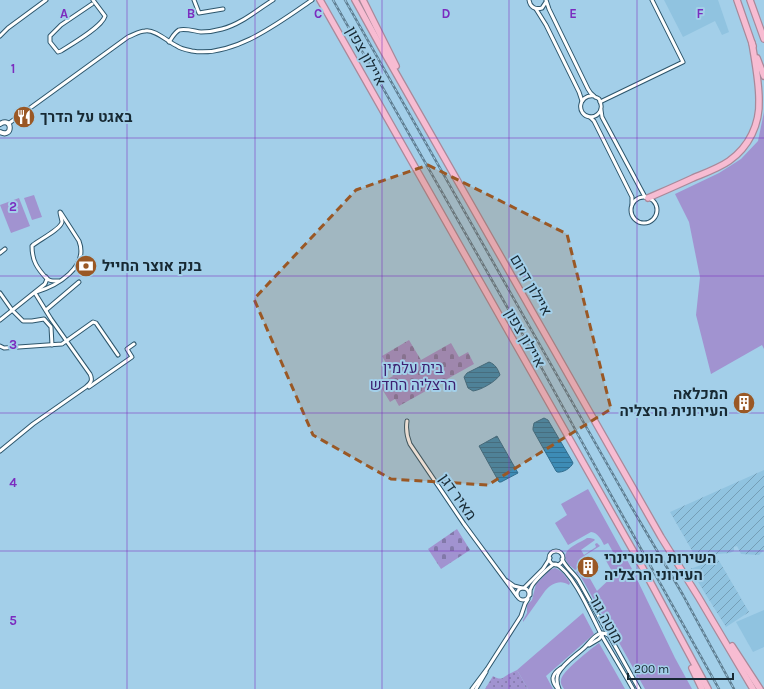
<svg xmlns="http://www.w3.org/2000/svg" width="764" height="689" font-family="Karla,Heebo,sans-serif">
<defs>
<pattern id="industrial-furrows" width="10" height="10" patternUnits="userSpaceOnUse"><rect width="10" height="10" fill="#90c3e0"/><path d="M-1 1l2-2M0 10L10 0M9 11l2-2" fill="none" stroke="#759eb6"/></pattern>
<pattern id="cemetery-stones" width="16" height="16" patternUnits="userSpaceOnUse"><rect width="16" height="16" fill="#a193d0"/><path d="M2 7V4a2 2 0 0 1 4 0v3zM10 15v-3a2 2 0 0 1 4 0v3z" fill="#8278a9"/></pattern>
<pattern id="park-dots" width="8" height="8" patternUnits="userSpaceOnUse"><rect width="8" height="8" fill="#a193d0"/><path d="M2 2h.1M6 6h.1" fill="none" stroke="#8278a9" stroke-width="1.8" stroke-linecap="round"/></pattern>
<pattern id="water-rules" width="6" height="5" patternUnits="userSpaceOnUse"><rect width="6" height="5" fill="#3d8cb6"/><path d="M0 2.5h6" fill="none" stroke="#327295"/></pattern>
</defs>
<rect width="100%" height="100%" fill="#a3cfe9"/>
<g fill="#90c3e0">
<polygon points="664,0 718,0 729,32 722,35 715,21 683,37"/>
<polygon points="764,610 764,647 753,652 736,622"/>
</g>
<g fill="url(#industrial-furrows)">
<polygon points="764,470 764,550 759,555 741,554 737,546 734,547 734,551 730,553 718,554 698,561 670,512"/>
<polygon points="718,559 749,612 726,627 690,569"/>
</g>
<g fill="#a193d0">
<polygon points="764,112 764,349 762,345 711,374 696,315 700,277 689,222 675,194 719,173 741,159 758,141"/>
<polygon points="34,195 42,217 32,220 24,198"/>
<polygon points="19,198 30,226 11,233 0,205"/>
<path d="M588 489 632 569 675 658 692 689H645L608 623H607L581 577 576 572 584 568 597 591 614 575 604 557 613 552 608 543 604 545C601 539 598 533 591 532L568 545 555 523 567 515 561 504Z"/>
<path d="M587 538H590L594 539 595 540 581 550 584 555 596 547 595 544 597 543 600 546 584 556 581 562 583 566 575 570C572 567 567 564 566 560 561 549 580 543 587 538Z"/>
<path d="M555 568C561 570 567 577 570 583L569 585C560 579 551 584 545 591L523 622V620L527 613V605L532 600 536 584 550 570Z"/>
<polygon points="583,613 594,634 546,676 553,689 528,689 517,670"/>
<path d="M599 643 625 689H564C562 686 560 683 561 680 562 671 591 649 599 643Z"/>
</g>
<g fill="url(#cemetery-stones)">
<polygon points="409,340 421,360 451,343 459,357 468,352 474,364 399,406 395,399 390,402 379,384 393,376 382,356"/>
<polygon points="457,529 470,550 441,569 428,549"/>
</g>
<path fill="url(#park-dots)" d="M517 670 528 689H485L493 676C503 682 503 676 511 673 513 672 515 671 517 670Z"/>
<g fill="url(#water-rules)" stroke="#326e8f">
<path d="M489 362C495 364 498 369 500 375 495 382 481 390 473 391L468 388 464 377 467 373Z"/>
<path d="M544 418 548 420 572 461 573 463C571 468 563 473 557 472L556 471 533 430V428L534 423Z"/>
<polygon points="497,436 518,473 501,482 499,482 479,446"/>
</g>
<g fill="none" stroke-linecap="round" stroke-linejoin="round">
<g stroke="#2d566c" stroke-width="5">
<g id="minor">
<polyline points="194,0 199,13 223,9"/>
<path d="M529 0C530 7 535 10 542 8L546 2"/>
<path d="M546 0 549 9 588 89C589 91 591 94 594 96 597 99 595 96 599 99 602 104 602 110 598 114 596 116 593 117 590 117 576 115 578 94 594 96"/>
<path d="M92 4 61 25 50 36V42L58 52 61 51C72 44 102 27 105 16L93 0"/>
<polyline points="536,9 546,25 579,92 582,101"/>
<polyline points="0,36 8,28 46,0"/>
<path d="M169 42C172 38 174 33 179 30 185 28 194 31 201 32 208 32 215 31 222 29 241 24 257 10 273 0"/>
<polyline points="600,102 683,62 652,0"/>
<polyline points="601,110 602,117 645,197"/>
<polyline points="590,117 594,121 632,197 632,204"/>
<path d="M8 124 128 37C134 35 139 31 145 31 155 29 168 42 177 46 181 49 187 50 192 51 233 58 280 22 312 0"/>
<circle cx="644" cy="210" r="13"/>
<polyline points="0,253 5,249"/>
<path d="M46 277C49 282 54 281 59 281"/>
<path d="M36 292C57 286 89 267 79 241L61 213"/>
<polyline points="0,293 12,310 23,321 32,321 44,319 51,327 52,345"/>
<polyline points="46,310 79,282"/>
<path d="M0 320 45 284 47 279C37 268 32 261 32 246L33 245C39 240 61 229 62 222 62 219 60 215 60 212"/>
<polyline points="0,346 4,348 62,344 93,322 96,323 118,355"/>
<polyline points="89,387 132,357 127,349 134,344"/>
<path d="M407 421C406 428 407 437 410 444L464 524 517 596"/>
<path d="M0 451 33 424 86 387C91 383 93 380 90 374L51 319 35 293"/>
<circle cx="556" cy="558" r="7"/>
<path d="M562 559C566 568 574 573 579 581L639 689"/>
<path d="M556 564C574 573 592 617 602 636 612 653 623 671 633 689"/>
<polyline points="507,581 514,586 522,588"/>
<circle cx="523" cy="594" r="6"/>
<polyline points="524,588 543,569 550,558"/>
<path d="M530 595C530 593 530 589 531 588 532 583 549 567 554 564"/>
<polyline points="589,645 599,639 603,634"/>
<polyline points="472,689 487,669 521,616 525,604 528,599"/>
<polyline points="476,689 486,672"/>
<path d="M558 689C550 680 552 674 561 668"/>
<path d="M559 689C557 684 556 679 558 674 563 663 577 655 585 647 589 643 594 636 599 634 602 632 605 633 608 635"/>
</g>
</g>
<g stroke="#2d566c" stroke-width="6">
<path id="tertiary" d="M0 124C13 116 13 139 0 132"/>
</g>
<g stroke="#a9899a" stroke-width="8">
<g id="motorway">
<polyline points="320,0 639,561 708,689"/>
<polyline points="355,0 381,47 661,537 699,598 753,689"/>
<polyline points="363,0 396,66"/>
<polyline points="737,0 753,46"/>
<polyline points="750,0 764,39"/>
<polyline points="757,58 764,76"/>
<path d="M648 198C664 191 678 185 693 178 705 173 719 168 729 161 749 147 760 124 759 100 759 81 755 62 752 43"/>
<polyline points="732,646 760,689"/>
<polyline points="692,668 702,689"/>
</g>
</g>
<use href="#minor" stroke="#fff" stroke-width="3"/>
<use href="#tertiary" stroke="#fff" stroke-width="4"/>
<use href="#motorway" stroke="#f7bcd2" stroke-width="5.5"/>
<g stroke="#5f7e91" stroke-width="2.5">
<g id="rail">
<polyline points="333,0 540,365 606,486 719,689"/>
<polyline points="345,0 632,508 683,595 734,689"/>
</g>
</g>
<use href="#rail" stroke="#a3cfe9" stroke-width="1" stroke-dasharray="3" stroke-linecap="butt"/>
</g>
<path fill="#9a5825" fill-opacity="0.2" stroke="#9a5825" stroke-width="3" stroke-dasharray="8 5" stroke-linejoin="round" d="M428 165 567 234 611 409 488 485 391 479 313 435 254 299 356 190Z"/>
<path fill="none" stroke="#7b2cbf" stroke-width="1" stroke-opacity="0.55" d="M127 0V689M255 0V689M382 0V689M509 0V689M637 0V689M0 138H764M0 276H764M0 413H764M0 551H764"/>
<defs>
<g id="restaurant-disc" transform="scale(1.15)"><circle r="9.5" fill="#9a5825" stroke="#a3cfe9"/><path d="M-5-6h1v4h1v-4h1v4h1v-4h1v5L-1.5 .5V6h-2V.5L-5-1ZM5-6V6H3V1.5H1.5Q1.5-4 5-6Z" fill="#fff"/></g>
<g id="bank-disc" transform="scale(1.15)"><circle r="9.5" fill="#9a5825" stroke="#a3cfe9"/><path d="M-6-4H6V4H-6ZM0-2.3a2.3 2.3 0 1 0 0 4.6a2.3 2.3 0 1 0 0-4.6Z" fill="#fff"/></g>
<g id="building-disc" transform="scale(1.15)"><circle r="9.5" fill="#9a5825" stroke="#a3cfe9"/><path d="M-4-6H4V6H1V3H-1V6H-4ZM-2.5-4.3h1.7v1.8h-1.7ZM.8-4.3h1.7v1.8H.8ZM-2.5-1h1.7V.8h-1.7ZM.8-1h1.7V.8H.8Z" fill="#fff"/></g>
</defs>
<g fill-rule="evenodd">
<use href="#restaurant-disc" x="24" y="117"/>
<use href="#bank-disc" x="86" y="266"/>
<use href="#building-disc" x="744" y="403"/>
<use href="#building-disc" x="588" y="567"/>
</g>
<g text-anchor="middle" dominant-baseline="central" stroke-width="4" stroke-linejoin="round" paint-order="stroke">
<g font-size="15" fill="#172933" stroke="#a3cfe9">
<text transform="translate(366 56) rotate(61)">איילון צפון</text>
<text transform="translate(531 285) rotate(60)">איילון דרום</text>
<text transform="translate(525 338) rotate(60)">איילון צפון</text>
<text transform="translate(458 497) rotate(55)">מאיר דגן</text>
<text transform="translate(606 619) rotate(61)">מוטה גור</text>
</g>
<g font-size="15" font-weight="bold" fill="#172933" stroke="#a3cfe9" text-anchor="start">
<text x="40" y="117">באגט על הדרך</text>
<text x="102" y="266">בנק אוצר החייל</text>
<text x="728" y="394" text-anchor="end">המכלאה<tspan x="728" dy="17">העירונית הרצליה</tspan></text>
<text x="604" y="558">השירות הווטרינרי<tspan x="604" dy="17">העירוני הרצליה</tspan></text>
</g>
<g font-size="15" fill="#3d2171" stroke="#a3cfe9">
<text x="413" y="368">בית עלמין<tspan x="413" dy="17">הרצליה החדש</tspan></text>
</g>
</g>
<g font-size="13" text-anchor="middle" font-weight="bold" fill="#7b2cbf" stroke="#a3cfe9" stroke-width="4" stroke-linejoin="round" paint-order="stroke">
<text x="64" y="18">A</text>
<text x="191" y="18">B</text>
<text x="318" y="18">C</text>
<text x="446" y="18">D</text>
<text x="573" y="18">E</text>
<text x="700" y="18">F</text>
<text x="13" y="73">1</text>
<text x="13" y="211">2</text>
<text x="13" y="349">3</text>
<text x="13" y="487">4</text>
<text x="13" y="625">5</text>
</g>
<path d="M628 673v6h105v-6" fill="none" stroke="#172933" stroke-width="2"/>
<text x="634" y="673" font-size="12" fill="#172933" stroke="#a3cfe9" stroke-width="3" paint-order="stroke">200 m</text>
</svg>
